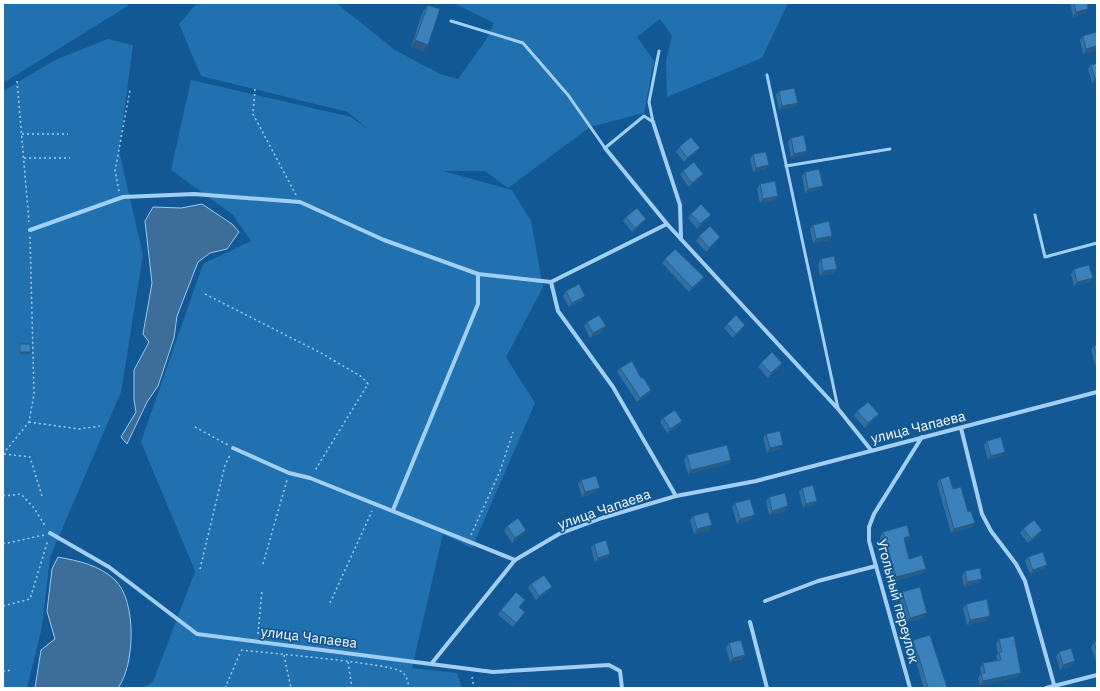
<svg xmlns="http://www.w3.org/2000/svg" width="1100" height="691" font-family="'IBM Plex Sans',sans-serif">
<rect width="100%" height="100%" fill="#125894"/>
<g fill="#2171b1">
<polygon points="3,3 127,3 128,6 3,83"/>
<polygon points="197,3 336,3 395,50 440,74 458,79 486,40 494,23 453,3 788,3 762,58 667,97 666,61 672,36 660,19 637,37 654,61 644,113 590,127 508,188 485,171 443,171 512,190 531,221 543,287 506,357 535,403 472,548 443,534 412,668 457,673 462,688 142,688 153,682 195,571 141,442 203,264 251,241 233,215 171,170 191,80 351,117 369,130 348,112 201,76 179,24"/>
<polygon points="108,39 133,45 119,151 143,255 121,392 50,557 42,627 27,688 3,688 3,91 55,60"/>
</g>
<g fill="#3c6e99" stroke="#93cbf6">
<polygon points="202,204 232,224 239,232 227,249 210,253 198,262 177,316 174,338 158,386 147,402 127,444 121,437 136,412 134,400 134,370 149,342 143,334 152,283 145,221 153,207 181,208"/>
<path d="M58 557C79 561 99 565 115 580 137 601 135 665 118 688H35L41 650 55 639 47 611 52 569Z"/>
</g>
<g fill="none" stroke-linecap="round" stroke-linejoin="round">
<g stroke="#a1cef3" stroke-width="1.5" stroke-dasharray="2 3" stroke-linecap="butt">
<polyline points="17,81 29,222"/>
<polyline points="255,89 253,114 296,195"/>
<polyline points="22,134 68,134"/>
<polyline points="24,158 70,158"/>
<polyline points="119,191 115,171 130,90"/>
<polyline points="205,294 321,353 362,377 368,384 314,472"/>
<polyline points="29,422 79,429 100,426"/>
<polyline points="195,427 228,445"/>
<polyline points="3,454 29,422 34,394 30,236"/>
<polyline points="4,454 30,457 42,496"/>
<polyline points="3,496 21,494 34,508 46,527"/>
<polyline points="471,535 500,471 513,432"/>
<polyline points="3,544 44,535"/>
<polyline points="263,564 287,480"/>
<polyline points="200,569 225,465 230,455"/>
<polyline points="330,603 372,511"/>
<polyline points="3,606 30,599 48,540"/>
<polyline points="258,634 262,590"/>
<path d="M241 650C264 653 391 663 402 672 407 676 408 682 409 688"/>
<polyline points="284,655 291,688"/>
<polyline points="348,662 352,688"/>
<polyline points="3,672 11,670"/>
<polyline points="472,677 474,688"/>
<polyline points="225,688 241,651"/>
</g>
<g stroke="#a1cef3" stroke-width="3">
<polyline points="451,21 523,43 568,95 605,148 644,116 653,122"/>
<polyline points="767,75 838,408"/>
<polyline points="653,122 649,102 659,51"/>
<polyline points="786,166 890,149"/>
<polyline points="1035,215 1045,257 1097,243"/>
</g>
<g stroke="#a1cef3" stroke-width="4">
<polyline points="653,122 680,205 681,239"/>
<polyline points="605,148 667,224 839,410 871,450"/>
<polyline points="30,230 123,197 194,194 300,202 384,240 478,274 551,282 667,224"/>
<polyline points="551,282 558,311 613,387 676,496"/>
<polyline points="961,428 982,514 991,531 1016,564 1025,581 1055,688"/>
<polyline points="233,448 289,473 310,478 515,560"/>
<polyline points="393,510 478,304 478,274"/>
<polyline points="50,533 109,567 197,634 493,672 609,665 620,671 622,688"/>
<polyline points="765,601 818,581 876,566"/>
<polyline points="750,622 767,688"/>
<polyline points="432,663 515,560 559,534 602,518 676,496 756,481 1097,392"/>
<polyline points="910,688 869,541 869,527 874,514 922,437"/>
<polyline points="1046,688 1097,675"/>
</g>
</g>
<g fill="#3370a2">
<polygon points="1070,3 1087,3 1085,13 1073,17"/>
<polygon points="428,5 428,45 423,51 411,47 423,11"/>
<polygon points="1083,36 1096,50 1083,54 1080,40"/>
<polygon points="1091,65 1097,82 1092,83 1088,69"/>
<polygon points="779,91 798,103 795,107 779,110 776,95"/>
<polygon points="791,138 804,155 791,158 788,142"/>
<polygon points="679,147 697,152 684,162 676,152"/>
<polygon points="753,154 766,169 753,172 750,159"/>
<polygon points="683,171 700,178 689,187 680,175"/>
<polygon points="805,172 819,190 805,193 802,176"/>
<polygon points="760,184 778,196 775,200 760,203 757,189"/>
<polygon points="691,214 711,215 708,219 697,229 688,218"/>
<polygon points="626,217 643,223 632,232 623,221"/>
<polygon points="813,225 832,236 829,240 813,243 810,229"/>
<polygon points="699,236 717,241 706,252 696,241"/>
<polygon points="665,259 701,282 689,292 662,263"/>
<polygon points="821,259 834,273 820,276 818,264"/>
<polygon points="1074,269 1093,278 1089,282 1074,286 1071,274"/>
<polygon points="566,291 582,300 569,307 563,296"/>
<polygon points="587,322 603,331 590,338 584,326"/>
<polygon points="727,324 742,330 733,338 724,328"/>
<polygon points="20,344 29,354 19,354 19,346"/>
<polygon points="1097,345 1097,364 1095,365 1091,350 1094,346"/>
<polygon points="761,363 782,363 779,368 768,378 758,367"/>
<polygon points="620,368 641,378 651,390 648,394 637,402 617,372"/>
<polygon points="857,411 879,414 876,418 865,428 854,416"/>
<polygon points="663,418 682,421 679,426 667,433 660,422"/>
<polygon points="766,434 783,445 780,449 767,453 763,438"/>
<polygon points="987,441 1002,456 988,460 984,445"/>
<polygon points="687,455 731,460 728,464 688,474 684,460"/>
<polygon points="940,479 953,489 972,527 951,533 937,483"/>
<polygon points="581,480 596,492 582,497 578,484"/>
<polygon points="802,488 817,501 814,505 803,508 799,492"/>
<polygon points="769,497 785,511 769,515 766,501"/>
<polygon points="735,503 752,519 737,524 732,507"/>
<polygon points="693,516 709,530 694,534 690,520"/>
<polygon points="507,526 523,535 512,543 504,531"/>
<polygon points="1023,529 1042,530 1039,535 1028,543 1020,533"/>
<polygon points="883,532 907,541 904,542 909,559 923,573 893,582 880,537"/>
<polygon points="594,544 610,554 607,558 595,562 591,548"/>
<polygon points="1028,557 1047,565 1044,569 1030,574 1025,561"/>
<polygon points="965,571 979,583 964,587 962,576"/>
<polygon points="531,584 552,587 549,591 536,600 528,588"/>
<polygon points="902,592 924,618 907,623 899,596"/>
<polygon points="525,600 519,607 522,616 513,627 498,615 501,610"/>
<polygon points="966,604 987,620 967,625 963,608"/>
<polygon points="999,639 1018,677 980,685 978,678 981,673 980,668 983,663 997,660 996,656 998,653 996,644"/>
<polygon points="913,640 947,687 946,688 924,688 915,658 914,659 910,645"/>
<polygon points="1094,642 1097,642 1097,661 1096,662 1091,647"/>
<polygon points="729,643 745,655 742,659 730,662 726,648"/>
<polygon points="1059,652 1072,666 1060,670 1056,657"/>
</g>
<g fill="#295b84">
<polygon points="1088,9 1085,13 1073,17 1076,12"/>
<polygon points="415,40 428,45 423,51 411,47"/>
<polygon points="1097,46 1096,50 1083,54 1086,49"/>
<polygon points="1097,78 1097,82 1092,83 1095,79"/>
<polygon points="798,103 795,107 779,110 782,106"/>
<polygon points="700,148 697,152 684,162 687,158"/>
<polygon points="807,151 804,155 791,158 794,154"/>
<polygon points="769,165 766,169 753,172 756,168"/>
<polygon points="703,174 700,178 689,187 692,183"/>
<polygon points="823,186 819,190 805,193 808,189"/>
<polygon points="778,196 775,200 760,203 763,199"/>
<polygon points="711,215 708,219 697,229 700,224"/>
<polygon points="646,219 643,223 632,232 635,228"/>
<polygon points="832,236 829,240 813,243 816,239"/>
<polygon points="720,237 717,241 706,252 709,248"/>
<polygon points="837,269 834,273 820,276 823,271"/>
<polygon points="704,277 701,282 689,292 692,288"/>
<polygon points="1093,278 1089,282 1074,286 1077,282"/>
<polygon points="585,296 582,300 569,307 572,303"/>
<polygon points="745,325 742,330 733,338 736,334"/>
<polygon points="606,326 603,331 590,338 593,333"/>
<polygon points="20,352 31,352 29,354 19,354"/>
<polygon points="782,363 779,368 768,378 771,373"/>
<polygon points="651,390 648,394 637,402 640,398"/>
<polygon points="879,414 876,418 865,428 868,423"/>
<polygon points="682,421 679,426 667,433 670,429"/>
<polygon points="783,445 780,449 767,453 770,448"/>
<polygon points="1005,452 1002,456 988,460 991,456"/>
<polygon points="731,460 728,464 688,474 691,470"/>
<polygon points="600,488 596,492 582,497 585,492"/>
<polygon points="817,501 814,505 803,508 806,504"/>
<polygon points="788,506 785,511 769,515 772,511"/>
<polygon points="755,515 752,519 737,524 740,519"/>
<polygon points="975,523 972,527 951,533 954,529"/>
<polygon points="712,525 709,530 694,534 697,529"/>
<polygon points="526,530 523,535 512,543 515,538"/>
<polygon points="1042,530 1039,535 1028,543 1032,539"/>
<polygon points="910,536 907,541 900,543 904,538"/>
<polygon points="610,554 607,558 595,562 598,558"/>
<polygon points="1047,565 1044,569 1030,574 1033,570"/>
<polygon points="926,569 923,573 893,582 896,577"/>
<polygon points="982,579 979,583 964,587 967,582"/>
<polygon points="552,587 549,591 536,600 539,596"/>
<polygon points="927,613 924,618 907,623 910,618"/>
<polygon points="990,616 987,620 967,625 970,620"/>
<polygon points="745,655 742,659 730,662 733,658"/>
<polygon points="1075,661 1072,666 1060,670 1063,665"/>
<polygon points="1021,673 1018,677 980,685 983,681"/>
</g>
<g fill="#3b82bc" stroke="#295b84">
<polygon points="1074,3 1087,3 1088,9 1076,12"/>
<polygon points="428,5 440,9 428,45 415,40"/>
<polygon points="1096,32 1097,36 1097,46 1086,49 1083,36"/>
<polygon points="1097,63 1097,78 1095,79 1091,65"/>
<polygon points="794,88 798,103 782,106 779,91"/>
<polygon points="804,135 807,151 794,154 791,138"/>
<polygon points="691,137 700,148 687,158 679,147"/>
<polygon points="766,152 769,165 756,168 753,154"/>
<polygon points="694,162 703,174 692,183 683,171"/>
<polygon points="819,169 823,186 808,189 805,172"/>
<polygon points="775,181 778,196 763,199 760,184"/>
<polygon points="701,204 711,215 700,224 691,214"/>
<polygon points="637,208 646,219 635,228 626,217"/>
<polygon points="829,221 832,236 816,239 813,225"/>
<polygon points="710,226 720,237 709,248 699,236"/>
<polygon points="675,249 704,277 692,288 665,259"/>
<polygon points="834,256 837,269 823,271 821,259"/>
<polygon points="1089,265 1093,278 1077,282 1074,269"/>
<polygon points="579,284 585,296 572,303 566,291"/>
<polygon points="599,315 606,326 593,333 587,322"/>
<polygon points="736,315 745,325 736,334 727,324"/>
<polygon points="20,344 30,344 31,352 20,352"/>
<polygon points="1097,345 1097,357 1094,346"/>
<polygon points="772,352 782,363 771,373 761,363"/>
<polygon points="632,361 641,378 643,377 651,390 640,398 620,368"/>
<polygon points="868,402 879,414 868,423 857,411"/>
<polygon points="675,410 682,421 670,429 663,418"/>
<polygon points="780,431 783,445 770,448 766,434"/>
<polygon points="1001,437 1005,452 991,456 987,441"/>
<polygon points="727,445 731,460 691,470 687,455"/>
<polygon points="596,476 600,488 585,492 581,480"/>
<polygon points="949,476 953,489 961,487 968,512 971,511 975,523 954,529 940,479"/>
<polygon points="813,485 817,501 806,504 802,488"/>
<polygon points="785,493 788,506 772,511 769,497"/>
<polygon points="750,499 755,515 740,519 735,503"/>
<polygon points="708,512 712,525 697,529 693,516"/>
<polygon points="518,518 526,530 515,538 507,526"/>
<polygon points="1034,520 1042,530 1032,539 1023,529"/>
<polygon points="907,525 910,536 904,538 909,559 922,555 926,569 896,577 883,532"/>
<polygon points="606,540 610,554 598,558 594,544"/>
<polygon points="1043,552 1047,565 1033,570 1028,557"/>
<polygon points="980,568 982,579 967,582 965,571"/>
<polygon points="544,575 552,587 539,596 531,584"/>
<polygon points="920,587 927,613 910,618 902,592"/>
<polygon points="516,592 525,600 519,607 525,612 516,623 501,610"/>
<polygon points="987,599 990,616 970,620 966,604"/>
<polygon points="930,635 947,687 943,688 928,688 918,654 917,654 913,640"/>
<polygon points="1014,636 1021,673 983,681 981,673 985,673 983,663 1001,660 999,652 1002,652 999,639"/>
<polygon points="741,640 745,655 733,658 729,643"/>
<polygon points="1094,642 1097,642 1097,652"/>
<polygon points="1071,648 1075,661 1063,665 1059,652"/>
</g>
<g text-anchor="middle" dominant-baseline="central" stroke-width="3.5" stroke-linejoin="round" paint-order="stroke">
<g font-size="14" fill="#fff" stroke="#125894">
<text transform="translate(918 427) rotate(-14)">улица Чапаева</text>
<text transform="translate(604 509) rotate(-19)">улица Чапаева</text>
<text transform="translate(898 601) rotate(75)">Угольный переулок</text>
<text transform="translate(309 637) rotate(7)">улица Чапаева</text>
</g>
</g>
<rect width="1100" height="691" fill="none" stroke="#ffffff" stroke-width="8"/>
</svg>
